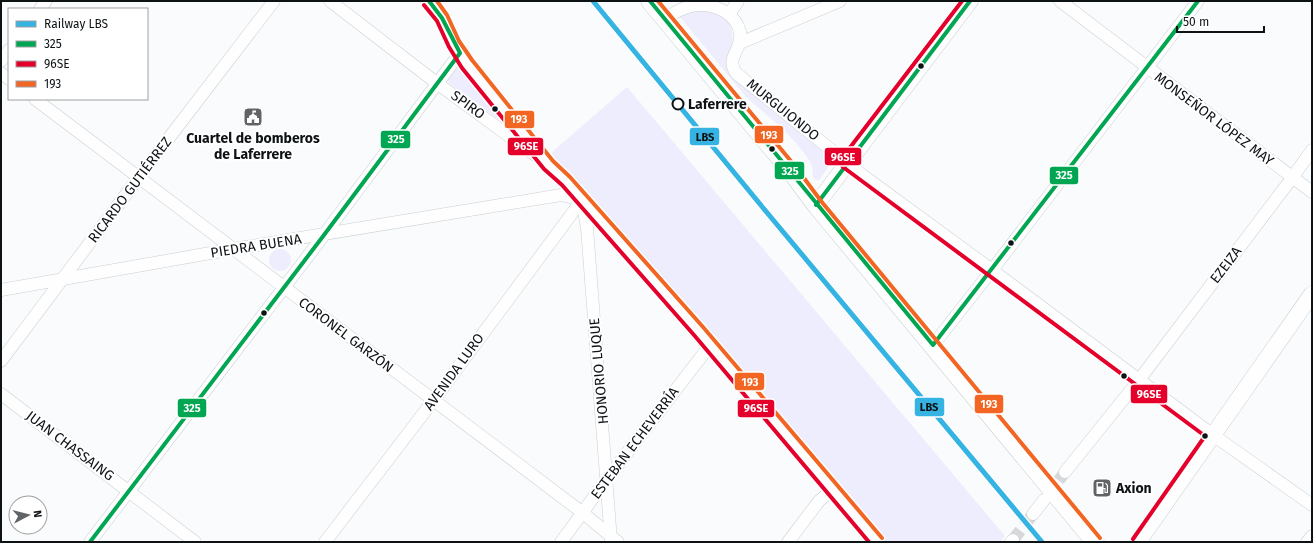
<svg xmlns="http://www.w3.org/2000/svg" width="1313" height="543" font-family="'Fira Sans',sans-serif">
<rect width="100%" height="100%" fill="#f9fbfc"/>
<g fill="#eeedfd">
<path d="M690 10C697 10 709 8 715 11 717 12 720 15 722 16 737 28 734 46 726 61V67L732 75 834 158V160L819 180H815L813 178 812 166 808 158 797 144 783 129 746 97 680 17Z"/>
<polygon points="456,66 460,67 506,125 449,83 447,79"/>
<polygon points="627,87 1005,536 1000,542 885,542 551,153"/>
<circle cx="280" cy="260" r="11"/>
</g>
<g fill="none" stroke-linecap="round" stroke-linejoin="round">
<g stroke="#d6d8d9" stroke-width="12" stroke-dasharray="12 6" stroke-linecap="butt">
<polyline points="1048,495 1065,472"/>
<polyline points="1013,540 1033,514"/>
</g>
<g stroke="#cbcfd1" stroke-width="13">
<g id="street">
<polyline points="330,1 438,84 535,155"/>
<polyline points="1060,1 1312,192"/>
<polyline points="40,9 46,1"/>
<polyline points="729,14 738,1"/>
<path d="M665 19C684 5 702 0 724 11 732 16 738 23 740 32 743 51 725 56 736 73L861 174 992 270 1213 435 1312 505"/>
<polyline points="740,43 840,1"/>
<polyline points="1,61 9,50"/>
<polyline points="1,73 9,79"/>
<polyline points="35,99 583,513 618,542"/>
<polyline points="582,200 587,228 611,541"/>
<polyline points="1,290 233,249 561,195 582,200"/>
<polyline points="933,345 992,270 1198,1"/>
<polyline points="1,361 139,177 274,1"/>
<polyline points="1,394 195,542"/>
<polyline points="1065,472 1139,380 1292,178 1312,150"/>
<polyline points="1033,514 1044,500"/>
<polyline points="90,542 324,235 460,53"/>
<polyline points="325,542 433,401 582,200"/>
<polyline points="561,542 607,479 711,344"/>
<polyline points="788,542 819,501 832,490"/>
<polyline points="1011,542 1013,540"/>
<polyline points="1307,542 1312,536"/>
</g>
</g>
<g stroke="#cbcfd1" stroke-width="17">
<g id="secondary">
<polyline points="429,1 442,18 454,44 467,64 549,165 566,181 699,331 775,422 877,542"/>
<polyline points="816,205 970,1"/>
<polyline points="1138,542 1312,294"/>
</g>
</g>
<g stroke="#cbcfd1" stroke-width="19">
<polyline id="primary" points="650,1 790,170 816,205 1095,542"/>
</g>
<use href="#street" stroke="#fefeff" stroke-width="12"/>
<use href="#secondary" stroke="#fefeff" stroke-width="16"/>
<use href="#primary" stroke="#fefeff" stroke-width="18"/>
<g stroke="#fff" stroke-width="7">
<g id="bus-1">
<polyline points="650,1 933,345 1198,1"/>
<polyline points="816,205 970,1"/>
<polyline points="90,542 324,235 460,53 442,18 429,1"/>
</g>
</g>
<g stroke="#fff" stroke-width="7">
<g id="bus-2">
<polyline points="962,1 842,158 841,164 843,167 1205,436 1133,539"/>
<polyline points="424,5 437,21 449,47 462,68 544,169 562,185 694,335 869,542"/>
</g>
</g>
<g stroke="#fff" stroke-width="7">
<g id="bus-3">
<polyline points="437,1 447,15 459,41 472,60 553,161 570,177 703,327 882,538"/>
<polyline points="658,1 795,166 821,201 1100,538"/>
</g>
</g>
<use href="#bus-1" stroke="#00a651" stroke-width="4"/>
<use href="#bus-2" stroke="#e4002b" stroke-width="4"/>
<use href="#bus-3" stroke="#f26522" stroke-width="4"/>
<g stroke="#fff" stroke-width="8">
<polyline id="rail-1" points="593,1 764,209 1042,542"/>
</g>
<use href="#rail-1" stroke="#35b3e2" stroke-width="5"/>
</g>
<defs>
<g id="civic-square" transform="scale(1)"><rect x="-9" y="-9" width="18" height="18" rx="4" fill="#606466" stroke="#fff"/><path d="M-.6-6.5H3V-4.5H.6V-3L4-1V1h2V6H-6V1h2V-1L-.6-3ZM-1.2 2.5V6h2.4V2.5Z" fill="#fff"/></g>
<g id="fuel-square" transform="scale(1)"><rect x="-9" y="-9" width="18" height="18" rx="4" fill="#606466" stroke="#fff"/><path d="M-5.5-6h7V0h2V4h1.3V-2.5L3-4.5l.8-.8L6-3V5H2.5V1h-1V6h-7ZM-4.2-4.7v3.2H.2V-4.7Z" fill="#fff"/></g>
</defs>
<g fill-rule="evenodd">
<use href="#civic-square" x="253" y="117"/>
<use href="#fuel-square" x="1102" y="488"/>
</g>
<g fill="#0d1215" stroke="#fff" stroke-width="1.5">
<circle cx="921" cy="66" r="3.5"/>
<circle cx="495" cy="109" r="3.5"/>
<circle cx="772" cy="149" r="3.5"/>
<circle cx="1011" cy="243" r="3.5"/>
<circle cx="264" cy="313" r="3.5"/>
<circle cx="1124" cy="376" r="3.5"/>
<circle cx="1205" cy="436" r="3.5"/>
</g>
<circle fill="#fff" stroke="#0d1215" stroke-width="2" cx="678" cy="104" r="5.5"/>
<g text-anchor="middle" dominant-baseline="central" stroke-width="4" stroke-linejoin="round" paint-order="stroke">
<g font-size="14" font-weight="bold" fill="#0d1215" stroke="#fff" text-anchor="start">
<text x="688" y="104">Laferrere</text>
</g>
<g font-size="14" fill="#0d1215" stroke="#fff">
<text transform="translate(468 105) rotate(36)">SPIRO</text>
<text transform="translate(783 110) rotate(39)">MURGUIONDO</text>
<text transform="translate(1214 119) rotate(37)">MONSEÑOR LÓPEZ MAY</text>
<text transform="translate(130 190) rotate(-53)">RICARDO GUTIÉRREZ</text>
<text transform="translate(256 246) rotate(-9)">PIEDRA BUENA</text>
<text transform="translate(1226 265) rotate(-53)">EZEIZA</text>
<text transform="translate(346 335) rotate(37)">CORONEL GARZÓN</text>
<text transform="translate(599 371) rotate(-95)">HONORIO LUQUE</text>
<text transform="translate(454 372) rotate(-54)">AVENIDA LURO</text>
<text transform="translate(635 443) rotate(-53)">ESTEBAN ECHEVERRÍA</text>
<text transform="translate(70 446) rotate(37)">JUAN CHASSAING</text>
</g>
<g font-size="14" font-weight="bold" fill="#0d1215" stroke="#fff">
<text x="253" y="138">Cuartel de bomberos<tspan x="253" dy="16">de Laferrere</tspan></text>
<text x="1116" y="488" text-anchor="start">Axion</text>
</g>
</g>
<g stroke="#fff" stroke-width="1.5">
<rect x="504" y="110" width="31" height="19" rx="4" fill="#f26522"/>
<rect x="754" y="125" width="30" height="19" rx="4" fill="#f26522"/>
<rect x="689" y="127" width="31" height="19" rx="4" fill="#35b3e2"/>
<rect x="380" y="130" width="31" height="19" rx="4" fill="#00a651"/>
<rect x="507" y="137" width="37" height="19" rx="4" fill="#e4002b"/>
<rect x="824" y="147" width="38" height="19" rx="4" fill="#e4002b"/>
<rect x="774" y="161" width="31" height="19" rx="4" fill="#00a651"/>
<rect x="1049" y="166" width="30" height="19" rx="4" fill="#00a651"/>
<rect x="734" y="372" width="31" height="19" rx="4" fill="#f26522"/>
<rect x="1130" y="384" width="38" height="20" rx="4" fill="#e4002b"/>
<rect x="974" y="394" width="30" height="20" rx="4" fill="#f26522"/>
<rect x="914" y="397" width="31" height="20" rx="4" fill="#35b3e2"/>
<rect x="177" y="398" width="30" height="20" rx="4" fill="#00a651"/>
<rect x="737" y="399" width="38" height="19" rx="4" fill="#e4002b"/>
</g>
<g font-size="11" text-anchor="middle" font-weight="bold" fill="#fff">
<text x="519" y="123">193</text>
<text x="769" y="139">193</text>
<text x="396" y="143">325</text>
<text x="526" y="150">96SE</text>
<text x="843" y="161">96SE</text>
<text x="790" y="175">325</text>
<text x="1064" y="179">325</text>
<text x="750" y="386">193</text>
<text x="1149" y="398">96SE</text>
<text x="989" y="408">193</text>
<text x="192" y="412">325</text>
<text x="756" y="412">96SE</text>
</g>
<g font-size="11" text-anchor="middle" font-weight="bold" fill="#111">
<text x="705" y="141">LBS</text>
<text x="929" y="411">LBS</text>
</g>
<rect width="1313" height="543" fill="none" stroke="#0d1215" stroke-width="4"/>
<rect x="8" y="8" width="140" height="92" fill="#ffffff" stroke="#9ea0a1"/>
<rect x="16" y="21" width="20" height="6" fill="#35b3e2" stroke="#9ea0a1"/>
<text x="44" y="28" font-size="12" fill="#0d1215">Railway LBS</text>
<rect x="16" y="41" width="20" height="6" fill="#00a651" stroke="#9ea0a1"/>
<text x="44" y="48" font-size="12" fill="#0d1215">325</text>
<rect x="16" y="61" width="20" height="6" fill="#e4002b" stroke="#9ea0a1"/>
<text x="44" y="68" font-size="12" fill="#0d1215">96SE</text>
<rect x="16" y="81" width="20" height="6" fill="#f26522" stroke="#9ea0a1"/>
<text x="44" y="88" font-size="12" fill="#0d1215">193</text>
<g transform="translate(28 515) rotate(83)"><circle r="19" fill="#ffffff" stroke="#9ea0a1"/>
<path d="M0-3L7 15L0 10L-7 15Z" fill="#606466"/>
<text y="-6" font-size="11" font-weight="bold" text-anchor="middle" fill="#0d1215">N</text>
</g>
<path d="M1177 26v6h87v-6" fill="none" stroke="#0d1215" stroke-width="2"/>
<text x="1183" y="26" font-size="12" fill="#0d1215" stroke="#ffffff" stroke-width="3" paint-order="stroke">50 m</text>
</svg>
